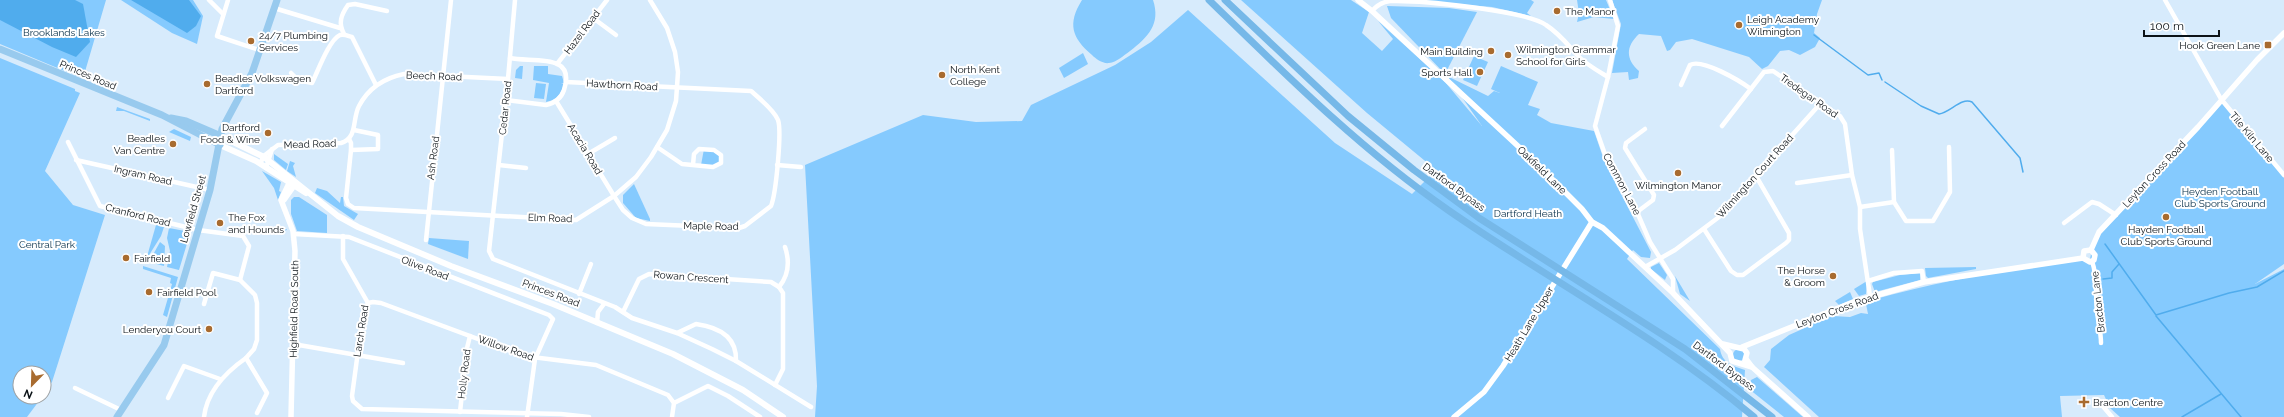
<svg xmlns="http://www.w3.org/2000/svg" width="2284" height="417" font-family="Raleway,sans-serif">
<rect width="100%" height="100%" fill="#d7ebfc"/>
<g fill="#85cafe">
<polygon points="0,0 106,0 84,75 81,74 79,77 0,44"/>
<polygon points="121,0 193,0 203,16 197,44 172,33"/>
<path d="M1082 0H1153C1161 24 1148 37 1130 51 1123 56 1117 62 1109 63 1103 64 1096 59 1092 55 1072 38 1067 24 1082 0Z"/>
<path d="M1241 0H1351L1369 12 1362 33 1382 51 1393 39 1378 21 1445 82 1482 126 1447 76 1488 96 1494 91 1500 93 1491 89 1501 66 1538 82 1528 105 1540 109 1537 115 1551 123 1594 131 1605 163 1651 252 1650 258 1641 257 1633 250 1627 259 1720 349C1722 363 1733 366 1745 370L1742 417H815L817 386 805 165 923 115 976 122 1022 121 1031 105 1115 65 1151 42 1188 10 1335 143 1412 194 1436 170 1367 113Z"/>
<polygon points="1410,0 1531,0 1534,2 1527,13 1531,16 1492,7"/>
<polygon points="1577,0 1606,0 1614,19 1594,17 1577,22 1579,13"/>
<path d="M1612 0H1822L1817 14 1814 33 1820 38 1815 47 1800 55 1789 50 1780 51 1768 66 1762 69 1749 57 1692 39 1676 42 1670 50 1667 51 1661 36 1639 34C1626 46 1625 59 1639 71L1638 78 1629 80 1628 72 1612 73 1621 24Z"/>
<polygon points="1387,6 1449,8 1477,12 1445,74 1391,18"/>
<polygon points="1083,53 1088,64 1064,78 1059,68"/>
<polygon points="1474,56 1488,62 1477,86 1463,80"/>
<polygon points="0,58 75,89 75,91 80,93 45,171 73,205 105,215 52,382 44,393 44,373 20,373 20,397 42,397 27,417 0,417"/>
<polygon points="520,66 523,66 522,79 515,78 516,70"/>
<path d="M534 66H548V74L562 76 564 83 561 84H564C561 94 557 100 546 102L549 83 533 80Z"/>
<polygon points="536,83 546,84 544,99 534,98"/>
<path d="M2221 100 2284 176V264L2255 284 2284 269V417H2120L2110 408 2104 395 2060 396 2062 417H1819L1764 367 1770 360 1771 349 1789 335 1807 327 1810 328 1812 323 1833 316 1850 317 1861 313 1868 314 1866 304 1872 300C1942 280 2012 269 2083 258L2090 259 2093 244 2100 232Z"/>
<polygon points="117,107 150,119 150,121 124,111 116,111"/>
<polygon points="174,129 191,137 190,141 169,132"/>
<polygon points="704,149 717,152 721,160 716,166 701,165"/>
<polygon points="274,154 288,164 286,170 274,160"/>
<polygon points="290,161 295,163 293,166 296,177 287,171"/>
<polygon points="262,171 281,182 279,191 281,192 278,200 274,188"/>
<polygon points="634,184 650,219 650,221 636,218 623,203 623,195"/>
<polygon points="317,188 327,191 340,203 341,197 343,197 344,206 358,214 354,220 315,193"/>
<polygon points="294,197 299,197 327,215 327,233 297,231 291,214 291,200"/>
<polygon points="156,225 164,227 161,236 146,260"/>
<polygon points="169,228 185,231 189,237 179,270 167,267 170,251 167,238"/>
<polygon points="287,229 285,232 246,231 246,230"/>
<polygon points="429,238 469,241 468,259 428,244"/>
<polygon points="160,242 165,246 164,266 149,262"/>
<polygon points="1659,263 1667,275 1665,280 1651,269 1651,267"/>
<polygon points="143,266 178,277 167,317 163,315 172,284 170,283 171,278 143,269"/>
<polygon points="1976,267 1976,269 1928,278 1926,276 1925,268"/>
<polygon points="1920,273 1920,280 1875,292 1872,284 1873,282 1900,275"/>
<polygon points="1675,276 1690,301 1680,294"/>
<polygon points="1867,281 1866,294 1859,296 1854,289"/>
<polygon points="1850,292 1853,299 1839,305 1835,301"/>
<circle cx="1739" cy="355" r="6"/>
<polygon points="1757,377 1803,417 1784,417 1749,389 1751,380"/>
</g>
<g fill="#50aced">
<polygon points="0,0 75,0 83,4 90,42 76,57 52,47 0,20"/>
<polygon points="131,0 189,0 201,16 196,26 187,33"/>
</g>
<g fill="none" stroke-linecap="round" stroke-linejoin="round">
<g stroke="#50aced" stroke-width="1.5">
<polyline points="1814,35 1868,75 1879,73 1882,80"/>
<path d="M1885 82 1921 106 1939 114C1951 112 1961 97 1972 102L2020 158 2023 172"/>
<polyline points="2105,244 2156,315 2229,293 2257,287 2284,271"/>
<polyline points="2103,279 2112,278 2112,272 2119,264"/>
<polyline points="2156,316 2241,417"/>
<polyline points="2182,417 2221,394"/>
</g>
<g stroke="#fff" stroke-width="4.5">
<polyline points="209,0 223,14"/>
<polyline points="228,0 217,36 259,50"/>
<polyline points="515,0 508,79 489,251 493,259 615,307 632,318 677,333 712,349 736,361 811,407"/>
<polyline points="1610,0 1618,26 1608,77 1595,126 1607,160 1637,212 1650,242 1673,279 1673,293"/>
<polyline points="2165,0 2221,99 2284,175"/>
<polyline points="274,8 340,28"/>
<path d="M1372 11C1377 5 1383 2 1390 1 1418 0 1524 10 1546 25 1560 34 1567 44 1578 56 1587 65 1598 71 1608 77"/>
<polyline points="593,18 616,35"/>
<path d="M344 34C338 23 341 15 348 5L355 4 387 11"/>
<polyline points="557,64 607,0"/>
<path d="M291 73 298 80 312 83C318 71 329 40 340 35 345 34 348 36 352 37L376 85"/>
<path d="M1681 85 1690 65C1702 58 1740 81 1751 89"/>
<path d="M506 100 546 105C555 103 561 99 564 90 577 51 529 63 510 58"/>
<path d="M556 101 614 196 623 210 632 218 646 224 739 228 745 226 771 206C776 194 782 131 778 120 774 110 759 98 751 91L566 82"/>
<polyline points="1722,126 1764,72 1773,71 1840,116 1845,124 1852,175 1860,207 1860,229 1870,296"/>
<polyline points="349,139 351,143 351,150 346,198 348,204 354,208 576,220 614,196 636,177 651,157 667,130 676,101 678,72 675,52 667,28 650,0"/>
<polyline points="68,142 100,206 198,230 243,236 249,246 240,280"/>
<polyline points="657,147 682,164 713,167 721,163 721,155 714,150 699,149 694,154 693,165"/>
<polyline points="351,150 378,149 378,135 354,130"/>
<polyline points="1892,150 1894,202 1906,221 1933,221 1950,192 1949,147"/>
<polyline points="588,154 615,138"/>
<polyline points="76,160 210,190"/>
<path d="M260 163 265 155 278 145 341 143C358 138 352 119 359 106 369 87 384 78 404 74L508 79"/>
<polyline points="499,165 526,168"/>
<polyline points="777,165 801,167"/>
<polyline points="266,168 272,149"/>
<polyline points="1797,183 1852,175"/>
<polyline points="1860,207 1894,202"/>
<polyline points="1637,212 1653,200 1654,195 1625,148 1626,143 1645,129"/>
<polyline points="2064,223 2092,202 2099,204 2116,215"/>
<polyline points="1704,229 1731,271 1737,275 1743,275 1786,243 1789,240 1789,233 1756,176"/>
<polyline points="294,234 349,237 549,315 553,319 535,359 527,417"/>
<polyline points="343,236 343,259 368,303"/>
<polyline points="426,240 451,0"/>
<path d="M2092 261C2098 278 2095 295 2097 311 2098 322 2101 332 2101 343"/>
<polyline points="1645,267 1675,250 1719,217 1820,104"/>
<polyline points="1868,281 1894,273 1922,271 1924,282"/>
<polyline points="579,294 591,264"/>
<polyline points="368,303 373,302 381,303 524,356 596,365 668,395 674,403 672,417"/>
<polyline points="368,303 363,314 352,396 353,401 362,409 561,414 589,417"/>
<polyline points="204,304 213,273 240,280 255,295 257,303 257,340 254,349 246,358 267,393 257,413"/>
<polyline points="623,312 639,279 649,274 771,282 779,287"/>
<polyline points="597,323 598,312 604,304"/>
<path d="M677 333 696 324C718 327 737 336 736 361"/>
<polyline points="293,344 403,363"/>
<path d="M775 385 783 369V293L779 287C789 275 790 262 785 247"/>
<polyline points="75,388 121,410"/>
<polyline points="168,398 184,366 220,379"/>
<polyline points="674,403 708,386 728,396 760,417"/>
<polyline points="2101,404 2112,417"/>
<polyline points="460,412 467,348 470,336"/>
<path d="M204 417C207 391 226 372 246 358"/>
</g>
<g stroke="#fff" stroke-width="5.5">
<polyline points="1358,0 1372,11 1532,159 1582,209 1592,222 1603,228 1673,293 1730,353 1732,361 1752,367"/>
<polyline points="291,179 281,200 293,231 295,251 291,417"/>
<polyline points="284,200 296,183"/>
<polyline points="2091,250 2099,232 2198,127 2257,60 2284,33"/>
<polyline points="2083,258 2084,251 2091,250"/>
<polyline points="1723,344 1744,349 1747,353 1745,360"/>
<polyline points="1742,347 1856,301 1924,282 2083,258 2090,262 2094,260 2095,255 2091,250"/>
<polyline points="1746,359 1752,367 1808,417"/>
<polyline points="1454,417 1484,392 1503,366 1592,222"/>
</g>
<g stroke="#fff" stroke-width="6">
<polyline points="221,136 264,157 338,216 358,227 451,266 553,304 673,354 743,390 783,417"/>
<polyline points="220,145 256,161 306,193"/>
</g>
<g stroke="#98caee" stroke-width="7">
<polyline points="0,49 162,115 220,145"/>
<polyline points="171,118 186,121 221,136"/>
<polyline points="117,417 164,345 210,190 222,129 252,73 277,0"/>
</g>
<g stroke="#76b8e8" stroke-width="7">
<path d="M1209 0C1285 74 1360 149 1448 210 1549 280 1659 337 1754 417"/>
<polyline points="1225,0 1348,116 1414,170 1479,218 1685,349 1772,417"/>
</g>
</g>
<g fill="#a86b2f" stroke="#fff" stroke-width="1.5">
<circle cx="1557" cy="11" r="4"/>
<circle cx="1739" cy="25" r="4"/>
<circle cx="251" cy="41" r="4"/>
<rect x="2264" y="41" width="8" height="8" rx="2"/>
<circle cx="1491" cy="51" r="4"/>
<circle cx="1508" cy="55" r="4"/>
<circle cx="1480" cy="72" r="4"/>
<circle cx="942" cy="75" r="4"/>
<circle cx="207" cy="84" r="4"/>
<circle cx="268" cy="133" r="4"/>
<circle cx="173" cy="144" r="4"/>
<circle cx="1678" cy="173" r="4"/>
<circle cx="2166" cy="217" r="4"/>
<circle cx="220" cy="223" r="4"/>
<circle cx="126" cy="258" r="4"/>
<circle cx="1833" cy="276" r="4"/>
<circle cx="149" cy="292" r="4"/>
<circle cx="209" cy="329" r="4"/>
<path d="M2082 396h4v4h4v4h-4v4h-4v-4h-4v-4h4z"/>
</g>
<g text-anchor="middle" dominant-baseline="central" stroke-width="4" stroke-linejoin="round" paint-order="stroke">
<g font-size="10" fill="#0b1217" stroke="#fff" text-anchor="start">
<text x="1565" y="11">The Manor</text>
<text x="1747" y="19">Leigh Academy<tspan x="1747" dy="12">Wilmington</tspan></text>
<text x="259" y="35">24/7 Plumbing<tspan x="259" dy="12">Services</tspan></text>
<text x="2260" y="45" text-anchor="end">Hook Green Lane</text>
<text x="1516" y="49">Wilmington Grammar<tspan x="1516" dy="12">School for Girls</tspan></text>
<text x="1483" y="51" text-anchor="end">Main Building</text>
<text x="950" y="69">North Kent<tspan x="950" dy="12">College</tspan></text>
<text x="1472" y="72" text-anchor="end">Sports Hall</text>
<text x="215" y="78">Beadles Volkswagen<tspan x="215" dy="12">Dartford</tspan></text>
<text x="260" y="127" text-anchor="end">Dartford<tspan x="260" dy="12">Food &amp; Wine</tspan></text>
<text x="165" y="138" text-anchor="end">Beadles<tspan x="165" dy="12">Van Centre</tspan></text>
<text x="1678" y="185" text-anchor="middle">Wilmington Manor</text>
<text x="228" y="217">The Fox<tspan x="228" dy="12">and Hounds</tspan></text>
<text x="2166" y="229" text-anchor="middle">Hayden Football<tspan x="2166" dy="12">Club Sports Ground</tspan></text>
<text x="134" y="258">Fairfield</text>
<text x="1825" y="270" text-anchor="end">The Horse<tspan x="1825" dy="12">&amp; Groom</tspan></text>
<text x="157" y="292">Fairfield Pool</text>
<text x="201" y="329" text-anchor="end">Lenderyou Court</text>
<text x="2093" y="402">Bracton Centre</text>
</g>
<g font-size="10" fill="#062e48" stroke="#fff">
<text x="64" y="32">Brooklands Lakes</text>
<text x="2220" y="191">Heyden Football<tspan x="2220" dy="12">Club Sports Ground</tspan></text>
<text x="1528" y="213">Dartford Heath</text>
<text x="47" y="244">Central Park</text>
</g>
<g font-size="10" fill="#0b1217" stroke="#fff">
<text transform="translate(582 32) rotate(-53)">Hazel Road</text>
<text transform="translate(88 75) rotate(23)">Princes Road</text>
<text transform="translate(434 76) rotate(2)">Beech Road</text>
<text transform="translate(622 85) rotate(3)">Hawthorn Road</text>
<text transform="translate(1809 96) rotate(35)">Tredegar Road</text>
<text transform="translate(505 108) rotate(-84)">Cedar Road</text>
<text transform="translate(2252 137) rotate(50)">Tile Kiln Lane</text>
<text transform="translate(310 144) rotate(-2)">Mead Road</text>
<text transform="translate(585 149) rotate(59)">Acacia Road</text>
<text transform="translate(433 158) rotate(-83)">Ash Road</text>
<text transform="translate(1542 170) rotate(44)">Oakfield Lane</text>
<text transform="translate(2154 174) rotate(-47)">Leyton Cross Road</text>
<text transform="translate(143 175) rotate(13)">Ingram Road</text>
<text transform="translate(1755 176) rotate(-48)">Wilmington Court Road</text>
<text transform="translate(1622 184) rotate(62)">Common Lane</text>
<text transform="translate(1454 187) rotate(36)">Dartford Bypass</text>
<text transform="translate(193 209) rotate(-74)">Lowfield Street</text>
<text transform="translate(138 215) rotate(14)">Cranford Road</text>
<text transform="translate(550 218) rotate(2)">Elm Road</text>
<text transform="translate(711 226) rotate(1)">Maple Road</text>
<text transform="translate(425 268) rotate(21)">Olive Road</text>
<text transform="translate(691 277) rotate(4)">Rowan Crescent</text>
<text transform="translate(551 293) rotate(21)">Princes Road</text>
<text transform="translate(2098 302) rotate(-96)">Bracton Lane</text>
<text transform="translate(294 309) rotate(-89)">Highfield Road South</text>
<text transform="translate(1837 310) rotate(-20)">Leyton Cross Road</text>
<text transform="translate(1529 324) rotate(-59)">Heath Lane Upper</text>
<text transform="translate(361 331) rotate(-81)">Larch Road</text>
<text transform="translate(506 348) rotate(19)">Willow Road</text>
<text transform="translate(1724 366) rotate(37)">Dartford Bypass</text>
<text transform="translate(464 374) rotate(-83)">Holly Road</text>
</g>
</g>
<g transform="translate(32 385) rotate(203)"><circle r="19" fill="#ffffff" stroke="#9da0a2"/>
<path d="M0-3L7 15L0 10L-7 15Z" fill="#a86b2f"/>
<text y="-6" font-size="11" font-weight="bold" text-anchor="middle" fill="#0b1217">N</text>
</g>
<path d="M2144 30v6h75v-6" fill="none" stroke="#0b1217" stroke-width="2"/>
<text x="2150" y="30" font-size="12" fill="#0b1217" stroke="#ffffff" stroke-width="3" paint-order="stroke">100 m</text>
</svg>
